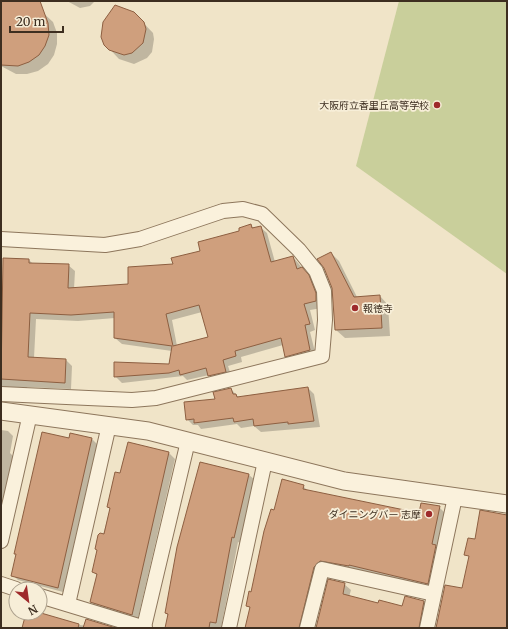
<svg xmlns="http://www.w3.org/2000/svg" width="508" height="629" font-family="Merriweather,'Noto Sans JP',serif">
<rect width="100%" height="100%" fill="#f0e4c8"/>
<polygon fill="#c9cf9b" points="399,1 507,1 507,274 356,166"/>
<g fill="#0003" fill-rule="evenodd">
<polygon points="1,1 30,1 53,22 57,33 57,44 54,55 48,64 38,71 27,74 16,74 1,66"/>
<polygon points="67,1 95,1 90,6 80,8"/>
<polygon points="134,13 153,33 154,39 152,52 147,58 134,64 119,59 105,44"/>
<path d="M251 225 254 229 260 227 267 233 275 262 293 257 315 283 322 308 310 310 315 330 310 332 316 356 292 362 286 356 283 345 241 357 242 362 228 366 232 378 216 382 209 375 187 380 183 376 122 383 115 376 170 366 172 351 122 344 115 338V318L78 321 36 319 34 358 66 360 72 366 71 389 27 387V391H1V319L4 259 29 260 33 264 68 265 75 271 74 289 129 285 202 252ZM202 312 209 338 177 346 172 320Z"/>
<polygon points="331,253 339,261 357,297 380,296 388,305 390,336 345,338 336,330 335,297 325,267"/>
<polygon points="308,388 314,394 320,427 261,432 254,426 241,428 237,424 201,429 198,425 193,425 187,419 231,389 239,398"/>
<polygon points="1,430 8,431 13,436 10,453 13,456 1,510"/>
<polygon points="71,434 92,439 97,444 63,592 18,580 13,575 17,555 15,553"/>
<polygon points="129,443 169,453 175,459 138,618 97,608 91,602 98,576 93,572 110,509 108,507 121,475"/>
<polygon points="249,475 255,480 240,543 238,542 221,628 166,628 168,616 166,613"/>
<polygon points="303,486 309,492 420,514 439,507 445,513 434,589 326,567 306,628 246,628 251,609 248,606 275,511"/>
<polygon points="344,584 351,590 349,597 379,605 403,607 424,601 430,608 426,628 317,628"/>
<polygon points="27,613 40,613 79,625 112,628 23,628"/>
</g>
<g fill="#cf9f7d" stroke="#8d5f41" fill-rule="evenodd">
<polygon points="1,1 40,1 48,23 49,35 45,46 39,55 29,62 18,66 1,65"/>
<polygon points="115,5 134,12 144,22 146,29 143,43 132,53 124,55 109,50 104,45 101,37 103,22"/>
<path d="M251 224 252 228 261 226 271 262 293 256 297 269 302 267 309 275 316 293V301L304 304 310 324 305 325 310 350 285 357 281 338 235 351 236 356 223 360 226 372 208 376 206 368 180 375 179 370 169 373 114 377V362L169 364 172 346 114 338V312L71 315 30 313 28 357 66 359 65 383 1 379 3 258 29 259V263L69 264 68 288 128 284V267L173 264 171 258 200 251 198 242 239 231V228ZM199 305 208 337 173 346 166 314Z"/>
<polygon points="331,252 354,297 380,295 382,328 335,330 332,288 324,268 317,259"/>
<polygon points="308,387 314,421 288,424 288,422 254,426 253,419 234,422 233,418 194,423 194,419 186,420 184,402 215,399 213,392 231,388 233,394 236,394 237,397"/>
<polygon points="42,432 69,438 70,433 92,438 58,588 11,576 16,554 14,554"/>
<polygon points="128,442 169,452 132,615 90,602 97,574 92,572 97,550 95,549 98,535 100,533 104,534 110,508 107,507 115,472 120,473"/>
<polygon points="200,462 249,474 234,538 232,537 216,623 210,622 209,628 165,628 168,614 165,613 177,547"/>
<polygon points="282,479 304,485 303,489 419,513 421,503 440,506 432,544 436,545 428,584 349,565 349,566 320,561 314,567 299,628 245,628 250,607 246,606 249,591 251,592 264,531 271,509 274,510"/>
<polygon points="480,510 507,515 507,628 436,628 445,585 462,588 469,556 464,555 468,538 475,539"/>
<polygon points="328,579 345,583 343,594 378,603 379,600 402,606 405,596 424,601 419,628 316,628"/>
<polygon points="26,613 41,613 79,624 78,628 22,628"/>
<polygon points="86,619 116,628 83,628"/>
</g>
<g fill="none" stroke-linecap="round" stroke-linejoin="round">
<g stroke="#8d765c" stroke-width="16">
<g id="minor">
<polyline points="1,239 105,245 140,239 223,211 243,209 262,214 299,250 316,271 324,291 325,320 322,356 156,398 132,400 1,394"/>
<polyline points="1,541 30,414"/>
<polyline points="1,584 16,589"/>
<polyline points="40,596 145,628"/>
<polyline points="68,604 109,425"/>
<polyline points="144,627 188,441"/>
<polyline points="229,628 265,461"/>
<polyline points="307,628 322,569 434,594"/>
<polyline points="427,628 455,497"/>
</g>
</g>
<g stroke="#8d765c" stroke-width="19">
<polyline id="tertiary" points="1,411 148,431 344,481 507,504"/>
</g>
<use href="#minor" stroke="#faf1dc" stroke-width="14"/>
<use href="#tertiary" stroke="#faf1dc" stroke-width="17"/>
</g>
<g fill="#9e2a2b" stroke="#f7eed8" stroke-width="1.5">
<circle cx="437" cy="105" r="4"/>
<circle cx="355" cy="308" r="4"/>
<circle cx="429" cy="514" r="4"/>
</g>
<g text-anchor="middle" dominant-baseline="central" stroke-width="3.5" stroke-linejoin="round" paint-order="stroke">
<g font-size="10" fill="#3d2e20" stroke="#f7eed8" text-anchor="end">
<text x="429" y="105">大阪府立香里丘高等学校</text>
<text x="363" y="308" text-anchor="start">報徳寺</text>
<text x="421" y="514">ダイニングバー 志摩</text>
</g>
</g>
<rect width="508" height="629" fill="none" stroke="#3d2e20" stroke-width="4"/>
<g transform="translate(28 601) rotate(151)"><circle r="19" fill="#f7eed8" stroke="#ada18e"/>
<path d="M0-3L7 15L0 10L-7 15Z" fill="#9e2a2b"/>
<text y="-6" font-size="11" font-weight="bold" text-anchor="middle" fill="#3d2e20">N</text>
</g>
<path d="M10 26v6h53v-6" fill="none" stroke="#3d2e20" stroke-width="2"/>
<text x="16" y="26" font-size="12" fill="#3d2e20" stroke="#f7eed8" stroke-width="3" paint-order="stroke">20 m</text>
</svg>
